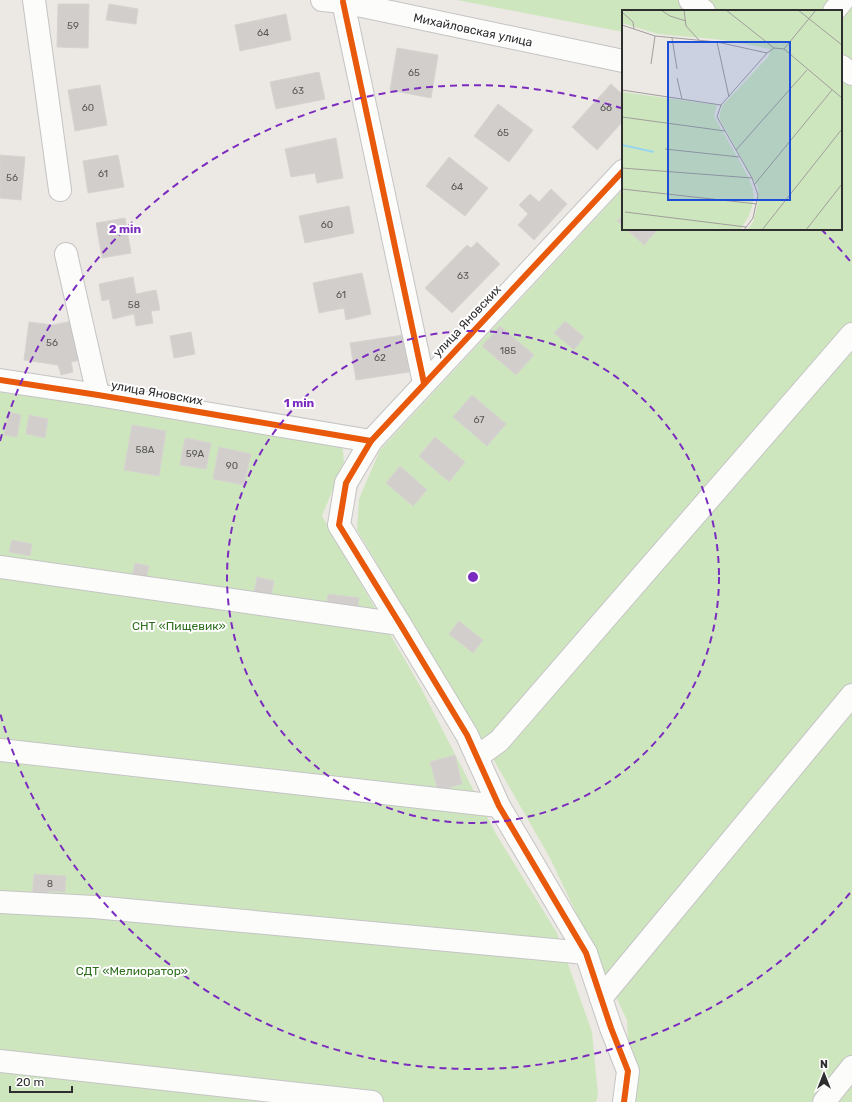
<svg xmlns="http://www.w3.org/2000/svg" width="852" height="1102" font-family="Rubik,sans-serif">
<rect width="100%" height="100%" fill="#ece8e4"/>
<g fill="#cee6be">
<polygon points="457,0 852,0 852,1102 631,1102 627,1020 550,858 480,736 357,530 359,499 380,450 623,189 623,229 841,229 841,11 623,11 623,32"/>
<polygon points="0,392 342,441 344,462 322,516 420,686 496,834 557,933 592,1032 598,1095 596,1102 0,1102"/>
</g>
<g fill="#d1cecb" stroke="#d7d4d0">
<polygon points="58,4 89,4 88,48 57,47"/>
<polygon points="109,4 138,9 136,24 106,20"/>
<polygon points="286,14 291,40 240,51 235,25"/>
<polygon points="397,48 438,55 431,98 390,90"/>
<polygon points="319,72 325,99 276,109 270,82"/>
<polygon points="611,84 623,95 623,121 597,150 572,127"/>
<polygon points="100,85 107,125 75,131 68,90"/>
<polygon points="498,104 533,130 509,162 474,136"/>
<polygon points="336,138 343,178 317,183 315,173 291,177 285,149"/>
<polygon points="0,155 25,157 21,200 0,198"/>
<polygon points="118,155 124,187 88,193 83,161"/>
<polygon points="449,157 488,188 465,216 426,186"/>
<polygon points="551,189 567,204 534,240 518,225 528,214 519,205 530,194 539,202"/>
<polygon points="349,206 354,233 305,243 299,216"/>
<polygon points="623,215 623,226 617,221"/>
<polygon points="125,218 131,253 102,258 96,223"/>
<polygon points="626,229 658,229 644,245"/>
<polygon points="477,242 500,264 452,313 425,288 467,245 471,248"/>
<polygon points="362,273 371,314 346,320 344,308 319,313 313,283"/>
<polygon points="133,277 136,294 156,290 160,310 151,311 153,323 136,326 134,314 113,319 109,299 102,301 99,284"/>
<polygon points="72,321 81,360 71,362 73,372 61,375 58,365 24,360 29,322 53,325"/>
<polygon points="565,321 584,337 574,350 554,333"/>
<polygon points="500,326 534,355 516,375 482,346"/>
<polygon points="191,332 195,354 174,358 170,336"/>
<polygon points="403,335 409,372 356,380 350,343"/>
<polygon points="472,395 506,424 487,446 453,417"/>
<polygon points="9,412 21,415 17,437 4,435"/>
<polygon points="29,415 48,419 45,438 26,434"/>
<polygon points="132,425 166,431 159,476 124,470"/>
<polygon points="435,437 465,462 449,482 419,456"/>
<polygon points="185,438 211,443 206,469 180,465"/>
<polygon points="219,447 251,454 244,485 213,479"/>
<polygon points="400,466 427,490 413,506 386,483"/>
<polygon points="12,540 32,544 30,556 9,552"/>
<polygon points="135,563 149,566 146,580 132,577"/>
<polygon points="257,577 274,581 270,601 253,597"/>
<polygon points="328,594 359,598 357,613 326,609"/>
<polygon points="459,621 483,640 473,653 449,634"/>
<polygon points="455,755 462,784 438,791 430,762"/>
<polygon points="34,874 66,876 65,892 49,891 48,900 32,898"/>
</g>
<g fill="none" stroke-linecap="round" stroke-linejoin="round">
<g stroke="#c5c4c5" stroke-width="24">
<g id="minor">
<polyline points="34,0 60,190"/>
<polyline points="322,0 343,2 623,61"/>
<polyline points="690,0 704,11"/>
<polyline points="343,2 424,383"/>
<polyline points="834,11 843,0"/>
<polyline points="841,66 852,74"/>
<polyline points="66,254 98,395"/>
<polyline points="0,380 98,395 371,441 623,171"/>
<polyline points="371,441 346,483 339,525 400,624 467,735 499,806 586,953 611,1028 628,1071 624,1102"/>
<polyline points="0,567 400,624"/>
<polyline points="0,750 499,806"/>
<polyline points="477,757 499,741 852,334"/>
<polyline points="0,902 94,907 586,953"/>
<polyline points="601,998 852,695"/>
<polyline points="0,1061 372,1102"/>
<polyline points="824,1102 852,1067"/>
</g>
</g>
<use href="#minor" stroke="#fcfcfb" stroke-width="22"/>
<g stroke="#fff" stroke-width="8">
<g id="cycleway">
<polyline points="343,2 424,383"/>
<polyline points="0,380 98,395 371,441 623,171"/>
<polyline points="371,441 346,483 339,525 400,624 467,735 499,806 586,953 611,1028 628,1071 624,1102"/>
</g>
</g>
<use href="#cycleway" stroke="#e8590c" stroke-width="6"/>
</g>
<g fill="none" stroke="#7b2cbf" stroke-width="2" stroke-dasharray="7 5">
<circle cx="473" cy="577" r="246"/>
<path d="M850 893A492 492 0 0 1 0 713M0 441A492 492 0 0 1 621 108M821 229A492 492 0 0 1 850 261"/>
</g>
<g text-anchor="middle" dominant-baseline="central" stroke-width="4" stroke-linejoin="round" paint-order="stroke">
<g font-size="10" fill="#585857">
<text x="73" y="26">59</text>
<text x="263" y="33">64</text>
<text x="414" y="73">65</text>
<text x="298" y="91">63</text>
<text x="88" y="108">60</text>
<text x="606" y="108">66</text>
<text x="503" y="133">65</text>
<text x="103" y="174">61</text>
<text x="12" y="178">56</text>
<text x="457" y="187">64</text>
<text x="327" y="225">60</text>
<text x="463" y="276">63</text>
<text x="341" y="295">61</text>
<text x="134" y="305">58</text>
<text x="52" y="343">56</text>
<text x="508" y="351">185</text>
<text x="380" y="358">62</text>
<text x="479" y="420">67</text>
<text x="145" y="450">58А</text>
<text x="195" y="454">59А</text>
<text x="232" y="466">90</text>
<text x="50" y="884">8</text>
</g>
<g font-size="12" fill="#2e2e2e" stroke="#fff">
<text transform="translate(473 30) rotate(12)">Михайловская улица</text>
<text transform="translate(467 321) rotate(-47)">улица Яновских</text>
<text transform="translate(157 393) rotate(10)">улица Яновских</text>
</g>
<g font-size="12" fill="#2c6e1b" stroke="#fff">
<text x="179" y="626">СНТ «Пищевик»</text>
<text x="132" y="971">СДТ «Мелиоратор»</text>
</g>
</g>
<g transform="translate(622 10)">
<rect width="220" height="220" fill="#ece8e4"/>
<path d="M0 0H220V220H125L131 212 136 193V178L97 108 100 96 147 46 148 39 101 30 36 24 0 13ZM0 82 95 95 92 106 126 166 131 180 132 189 127 206 118 220H0Z" fill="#cee6be"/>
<path fill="none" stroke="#99d6ec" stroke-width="2" d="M0 135 32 142"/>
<path fill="none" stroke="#a09e9b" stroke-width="1" d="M39 0 48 6 64 11M62 0 64 16 77 30M104 0 152 38M176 0 220 35M0 2 11 12 12 19M0 15 33 26 95 32 145 43M50 28 55 59M95 32 107 87M162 39 194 0M145 43 152 38 162 39 220 88M29 54 33 26M55 68 60 89M0 80 99 95 145 43M99 95 95 107 130 168 136 185 131 208 122 220M0 107 103 121M43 139 117 147M114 140 185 60M0 158 130 168M132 175 210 80M0 179 135 194M3 202 124 217M140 220 220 119M184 220 220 174"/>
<path fill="#1d4ed8" fill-opacity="0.15" stroke="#1d4ed8" stroke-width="2" d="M46 32H168V190H46Z"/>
<rect width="220" height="220" fill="none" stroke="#2e2e2e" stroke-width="2"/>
</g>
<circle cx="473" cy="577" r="6" fill="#7b2cbf" stroke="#fff" stroke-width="2"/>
<g font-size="12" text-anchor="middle" font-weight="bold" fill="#7b2cbf" stroke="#fff" stroke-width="4" stroke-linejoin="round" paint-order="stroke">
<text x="125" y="233">2 min</text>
<text x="299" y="407">1 min</text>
</g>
<g transform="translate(824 1074)" stroke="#ffffff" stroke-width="3" paint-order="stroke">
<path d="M0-3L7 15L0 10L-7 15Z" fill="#2e2e2e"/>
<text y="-6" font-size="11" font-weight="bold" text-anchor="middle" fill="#2e2e2e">N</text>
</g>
<path d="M10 1086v6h62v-6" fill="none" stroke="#2e2e2e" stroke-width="2"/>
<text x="16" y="1086" font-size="12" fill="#2e2e2e" stroke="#ffffff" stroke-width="3" paint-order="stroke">20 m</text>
</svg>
